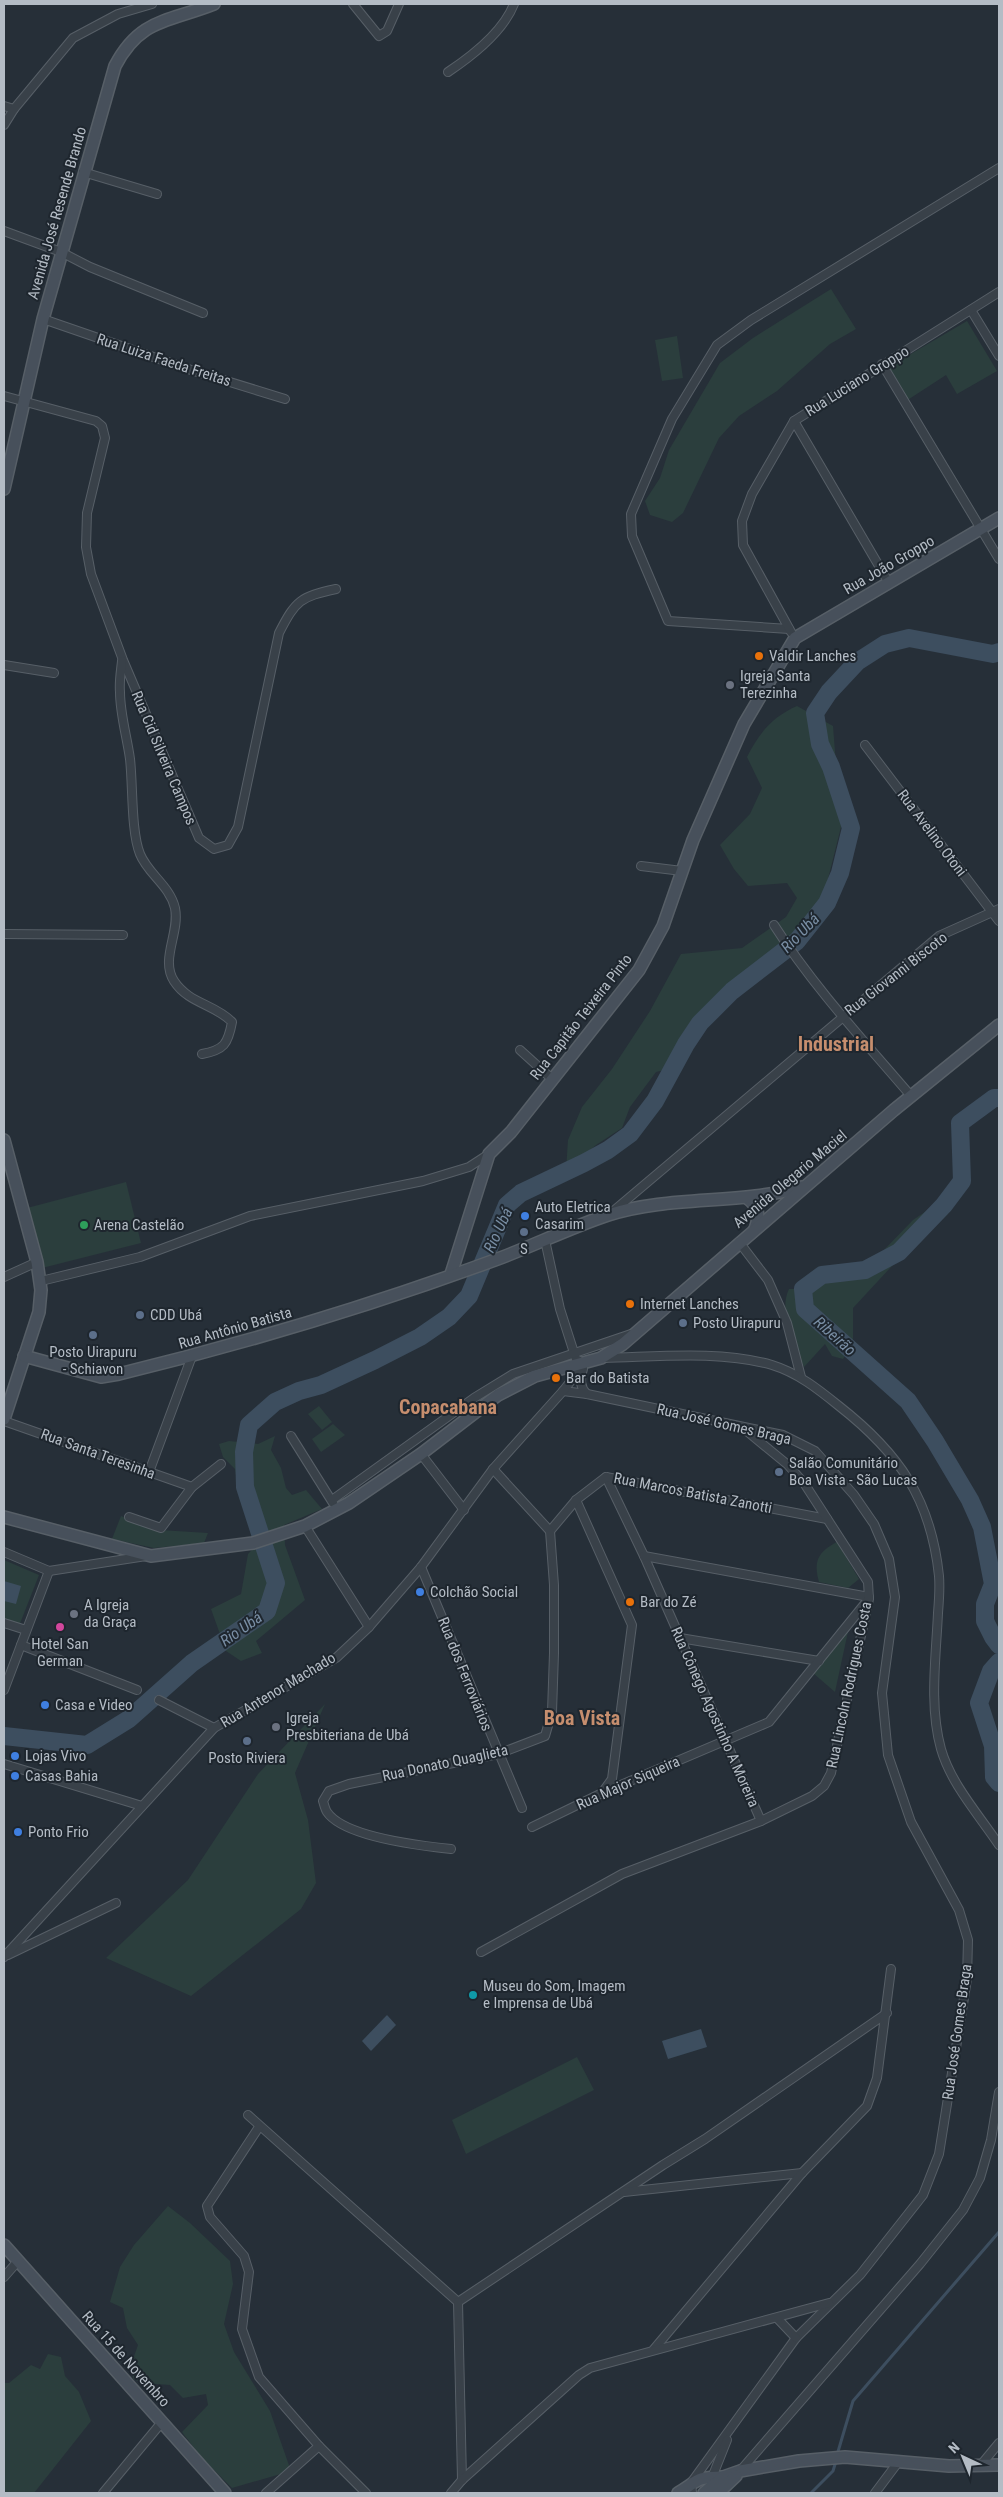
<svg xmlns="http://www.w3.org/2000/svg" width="1003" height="2497" font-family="'Roboto Condensed',sans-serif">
<rect width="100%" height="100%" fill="#262f38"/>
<g fill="#2b3e3d">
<polygon points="831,289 856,329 830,344 777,391 739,416 719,438 683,513 672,522 650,515 645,501 660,478 669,450 720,363 753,338"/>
<polygon points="967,321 997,371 957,394 946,375 906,401 887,368"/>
<polygon points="677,336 683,378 662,381 655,340"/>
<path d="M797 706 833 726 841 827 824 895 794 932 694 1018 672 1068 656 1072 630 1107 622 1128 596 1145 566 1171 568 1140 582 1107 612 1069 650 1011 681 954 742 948 786 917 797 898 787 883 748 886 734 869 720 845 750 814 762 788 747 757C759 733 772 717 797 706Z"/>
<polygon points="126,1182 141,1243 42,1268 27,1208"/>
<path d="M938 1203 944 1205 948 1214 903 1254 853 1308V1344L843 1359 832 1356 825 1344 804 1367C794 1346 778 1311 789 1289H803L813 1274 839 1264 858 1265 883 1251 913 1220Z"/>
<polygon points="319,1406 332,1422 322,1430 308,1414"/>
<polygon points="333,1424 345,1435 321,1452 312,1439"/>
<polygon points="275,1436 271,1450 281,1468 286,1488 292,1495 306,1490 322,1509 284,1525 285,1545 305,1600 256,1641 262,1653 241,1661 226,1651 211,1609 241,1594 248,1554 262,1539 254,1516 240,1501 235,1469 223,1457 219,1444 229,1441 258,1444"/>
<polygon points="121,1516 160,1530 208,1533 204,1543 154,1548 112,1539"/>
<path d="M837 1542 859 1579 848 1588 819 1582C813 1561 818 1552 837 1542Z"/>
<polygon points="4,1560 39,1575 19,1626 4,1622"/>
<polygon points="849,1627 835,1692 813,1673"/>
<polygon points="325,1704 295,1773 308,1820 316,1883 301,1909 191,1996 106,1958 188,1880 258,1774"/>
<polygon points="577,2057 594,2090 466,2154 452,2120"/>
<polygon points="168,2206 190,2223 230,2261 233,2284 224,2324 234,2352 270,2411 291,2471 232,2488 201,2457 182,2432 208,2405 206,2394 183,2398 170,2385 143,2383 133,2379 132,2362 138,2345 127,2328 123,2308 110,2302 120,2267 134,2245"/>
<polygon points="48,2354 61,2357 65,2376 79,2392 91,2421 34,2493 4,2493 4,2383 9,2383 31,2365 40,2369"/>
</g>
<g fill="#3d4e5f">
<polygon points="4,1581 21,1586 16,1604 4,1601"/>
<polygon points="387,2015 396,2025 371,2051 362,2041"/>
<polygon points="701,2029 707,2047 668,2059 662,2041"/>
</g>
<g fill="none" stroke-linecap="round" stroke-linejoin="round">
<g stroke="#3d4e5f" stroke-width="3">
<polyline points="837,2455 853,2401 999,2232"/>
<polyline points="811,2493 833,2471 836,2461"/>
</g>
<g stroke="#3d4e5f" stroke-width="18">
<polyline points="999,1098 994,1098 960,1123 962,1181 944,1205 899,1252 865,1270 822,1275 803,1289 805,1309 908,1401 935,1441 970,1500 982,1527 993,1584 985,1604 985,1621 993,1637 999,1645"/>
<polyline points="999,1662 991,1671 979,1703 993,1746 994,1777 999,1783"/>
<polyline points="4,1736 87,1745 129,1719 192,1663 267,1611 276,1583 245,1487 244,1452 249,1425 275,1402 299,1391 321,1385 375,1360 420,1337 449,1317 469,1296 507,1205 521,1193 584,1163 608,1150 630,1134 655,1101 686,1044 700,1023 732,991 797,941 827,903 840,873 851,828 831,767 820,744 815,713 829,692 857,662 885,644 909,638 993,654 999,652"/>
</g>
<g stroke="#575f67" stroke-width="10">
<g id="street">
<polyline points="353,4 379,36 387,31 399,4"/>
<path d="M448 72C472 56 503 32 514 4"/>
<polyline points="4,106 14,109"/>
<polyline points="4,125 14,109 73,38 118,14 152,4"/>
<polyline points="83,172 157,194"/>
<polyline points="4,231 61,252 90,267 203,313"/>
<polyline points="971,310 999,356"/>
<polyline points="43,319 194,371 285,399"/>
<polyline points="882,364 999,559"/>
<path d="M4 396 96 421 102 426 105 438 87 513 86 547 91 574 123 660 199 838 214 849 228 845 238 827 279 633C296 600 300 597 336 589"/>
<polyline points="794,421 889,583"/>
<polyline points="789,629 668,621 632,536 631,514 672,419 717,345 751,320 999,168"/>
<polyline points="791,632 743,545 742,521 752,494 794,421 999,292"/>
<path d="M122 661C121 671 119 682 120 692 120 714 127 737 130 759 133 785 131 832 140 854 148 874 170 886 175 908 180 933 160 959 174 981 189 1004 215 1004 232 1022 228 1044 224 1050 202 1054"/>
<polyline points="4,665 54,673"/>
<polyline points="865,745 999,921"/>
<polyline points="641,866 682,871"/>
<path d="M774 925C813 986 864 1041 911 1096"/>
<polyline points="4,934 123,935"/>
<polyline points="520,1050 552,1079"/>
<polyline points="611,1213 939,936 999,909"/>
<polyline points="545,1240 560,1309 576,1359 581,1362"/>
<polyline points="739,1242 768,1280 787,1323 801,1377"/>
<polyline points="4,1277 37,1262"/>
<polyline points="41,1281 140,1257 250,1216 423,1181 469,1167 489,1154"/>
<path d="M603 1358C657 1357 719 1350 772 1365 798 1373 818 1389 839 1406 899 1453 931 1499 939 1576 940 1588 939 1601 938 1613 936 1657 929 1706 941 1749 951 1784 979 1815 999 1845"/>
<path d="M583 1369C580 1378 579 1387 587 1394"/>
<polyline points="563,1391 587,1394 783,1435 815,1451 854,1495 874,1524 889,1559 895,1597 882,1693 888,1755 911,1822 959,1910 968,1940 967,1979 939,2154 923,2195 860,2275 796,2338 691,2483 692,2493"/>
<polyline points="4,1421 192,1487"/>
<polyline points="291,1436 333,1503"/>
<polyline points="421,1454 464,1510"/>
<polyline points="149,1472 192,1356"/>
<polyline points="606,1477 644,1556 761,1821"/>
<polyline points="332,1500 474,1398 513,1374 631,1334"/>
<polyline points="576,1500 632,1625 612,1779 602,1793"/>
<polyline points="129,1517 161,1528 192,1487 221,1464"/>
<polyline points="305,1526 369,1627"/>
<polyline points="550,1531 576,1500 606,1477 827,1519"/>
<polyline points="4,1552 49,1571"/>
<polyline points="644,1556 869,1597"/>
<polyline points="421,1567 522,1808"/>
<polyline points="49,1571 146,1556"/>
<polyline points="4,1623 26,1630"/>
<polyline points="680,1638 819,1661"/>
<polyline points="21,1645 137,1690"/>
<polyline points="4,1690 49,1571"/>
<polyline points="159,1700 214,1728"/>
<polyline points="4,1764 142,1806"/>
<polyline points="532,1827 602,1793 769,1722 867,1601"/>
<path d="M451 1849C422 1846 344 1837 327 1812 325 1809 324 1804 323 1801L329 1791 349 1784 498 1754 545 1736 552 1712 554 1653V1585L550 1531 493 1469"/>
<polyline points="481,1952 622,1874 761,1821 812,1796 824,1786 831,1773 869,1599 868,1582 804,1483 788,1465 743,1428"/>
<polyline points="8,1955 116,1903"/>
<polyline points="4,1957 214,1728 336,1658 369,1627 421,1567 493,1469 563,1391 585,1363"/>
<polyline points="248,2115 458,2302 663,2165 705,2139 887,2013"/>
<polyline points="259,2127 207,2206 210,2217 244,2256 249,2272 242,2329 259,2377 319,2446 366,2493"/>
<polyline points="624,2192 802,2173"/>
<polyline points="4,2277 18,2261"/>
<polyline points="458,2302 462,2480"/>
<polyline points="777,2318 796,2338"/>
<polyline points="654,2349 802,2173 867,2106 877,2078 891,1969"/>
<polyline points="980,2466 999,2443"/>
<polyline points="740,2471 920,2264 963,2210 980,2178 991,2140 999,2092"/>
<polyline points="711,2480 727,2440"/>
<polyline points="103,2493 162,2422"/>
<polyline points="266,2493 319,2446"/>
<polyline points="451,2493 462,2480 579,2375 590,2368 829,2303"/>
<polyline points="875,2493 899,2461"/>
</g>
</g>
<g stroke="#575f67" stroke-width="14">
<g id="secondary">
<path d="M4 489 43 319 115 66C140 18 169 22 214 4"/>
<polyline points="4,1140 37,1262 41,1290 39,1312 4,1419"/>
<path d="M747 1198C759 1207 760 1216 755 1229"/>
<polyline points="451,1274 489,1154 511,1132 639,970 663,926 693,840 744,724 795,638 999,518"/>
<path d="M24 1356 101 1377 119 1374C247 1343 372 1305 495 1260 533 1246 569 1228 608 1215 671 1195 738 1205 802 1187"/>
<polyline points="4,1517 151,1556 253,1543 305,1526 349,1503 421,1454 498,1395 535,1376 601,1358 623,1344 894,1110 999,1025"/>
<polyline points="4,2245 225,2493"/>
<path d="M678 2493C699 2480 696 2477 723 2477"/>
<polyline points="704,2493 723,2477 740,2471 799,2461 845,2457 949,2466 999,2465"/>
<polyline points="718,2493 736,2476"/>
</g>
</g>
<use href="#street" stroke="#394149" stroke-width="8"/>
<use href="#secondary" stroke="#47505b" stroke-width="11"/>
</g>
<g fill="#e8710a" stroke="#1e262e" stroke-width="2">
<circle cx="759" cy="656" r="5"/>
<circle cx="630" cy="1304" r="5"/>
<circle cx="556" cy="1378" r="5"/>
<circle cx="630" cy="1602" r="5"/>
</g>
<g fill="#6b7280" stroke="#1e262e" stroke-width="2">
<circle cx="730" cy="685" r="5"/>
<circle cx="74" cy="1614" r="5"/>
<circle cx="276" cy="1727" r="5"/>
</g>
<g fill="#3f7fe0" stroke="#1e262e" stroke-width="2">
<circle cx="525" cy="1216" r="5"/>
<circle cx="420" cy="1592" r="5"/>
<circle cx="45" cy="1705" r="5"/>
<circle cx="15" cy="1756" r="5"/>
<circle cx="15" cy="1776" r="5"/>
<circle cx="18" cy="1832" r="5"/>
</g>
<circle fill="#2e9e5b" stroke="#1e262e" stroke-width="2" cx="84" cy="1225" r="5"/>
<g fill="#5c6f8a" stroke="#1e262e" stroke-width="2">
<circle cx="524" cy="1232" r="5"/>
<circle cx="140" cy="1315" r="5"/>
<circle cx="683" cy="1323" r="5"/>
<circle cx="93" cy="1335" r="5"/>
<circle cx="779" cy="1472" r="5"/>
<circle cx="247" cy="1741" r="5"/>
</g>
<circle fill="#d1479c" stroke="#1e262e" stroke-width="2" cx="60" cy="1627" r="5"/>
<circle fill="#0f9aa8" stroke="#1e262e" stroke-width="2" cx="473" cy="1995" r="5"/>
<g text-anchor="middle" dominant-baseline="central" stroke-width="4" stroke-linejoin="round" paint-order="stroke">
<g font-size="15" fill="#b4bcc5" stroke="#1e262e">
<text transform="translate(57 213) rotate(-74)">Avenida José Resende Brando</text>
<text transform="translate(164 360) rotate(18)">Rua Luiza Faeda Freitas</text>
<text transform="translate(857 381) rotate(-32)">Rua Luciano Groppo</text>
<text transform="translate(889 565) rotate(-30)">Rua João Groppo</text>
<text transform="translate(164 758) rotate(67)">Rua Cid Silveira Campos</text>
<text transform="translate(932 833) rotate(53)">Rua Avelino Otoni</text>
<text transform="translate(896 974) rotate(-38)">Rua Giovanni Biscoto</text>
<text transform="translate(581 1017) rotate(-52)">Rua Capitão Teixeira Pinto</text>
<text transform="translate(790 1179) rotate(-40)">Avenida Olegario Maciel</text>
<text transform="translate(235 1328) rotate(-16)">Rua Antônio Batista</text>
<text transform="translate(724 1424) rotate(13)">Rua José Gomes Braga</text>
<text transform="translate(98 1454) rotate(20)">Rua Santa Teresinha</text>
<text transform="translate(693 1493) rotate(11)">Rua Marcos Batista Zanotti</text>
<text transform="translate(465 1674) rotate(68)">Rua dos Ferroviários</text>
<text transform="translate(849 1685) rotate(-78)">Rua Lincoln Rodrigues Costa</text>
<text transform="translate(278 1690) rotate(-31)">Rua Antenor Machado</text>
<text transform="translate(715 1717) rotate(66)">Rua Cônego Agostinho A Moreira</text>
<text transform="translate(445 1763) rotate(-12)">Rua Donato Quaglieta</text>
<text transform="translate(628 1783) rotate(-24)">Rua Major Siqueira</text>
<text transform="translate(957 2032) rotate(-82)">Rua José Gomes Braga</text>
<text transform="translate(126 2359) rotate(48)">Rua 15 de Novembro</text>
</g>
<g font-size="15" fill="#b4bcc5" stroke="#1e262e" text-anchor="start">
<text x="769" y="656">Valdir Lanches</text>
<text x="740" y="676">Igreja Santa<tspan x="740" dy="17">Terezinha</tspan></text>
<text x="535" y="1207">Auto Eletrica<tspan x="535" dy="17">Casarim</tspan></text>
<text x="94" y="1225">Arena Castelão</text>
<text x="524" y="1249" text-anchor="middle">S</text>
<text x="640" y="1304">Internet Lanches</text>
<text x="150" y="1315">CDD Ubá</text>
<text x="693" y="1323">Posto Uirapuru</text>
<text x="93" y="1352" text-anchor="middle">Posto Uirapuru<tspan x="93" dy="17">- Schiavon</tspan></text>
<text x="566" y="1378">Bar do Batista</text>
<text x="789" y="1463">Salão Comunitário<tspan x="789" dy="17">Boa Vista - São Lucas</tspan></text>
<text x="430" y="1592">Colchão Social</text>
<text x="640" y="1602">Bar do Zé</text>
<text x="84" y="1605">A Igreja<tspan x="84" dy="17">da Graça</tspan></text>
<text x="60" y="1644" text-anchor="middle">Hotel San<tspan x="60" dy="17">German</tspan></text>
<text x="55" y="1705">Casa e Video</text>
<text x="286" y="1718">Igreja<tspan x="286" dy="17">Presbiteriana de Ubá</tspan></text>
<text x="25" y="1756">Lojas Vivo</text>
<text x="247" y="1758" text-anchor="middle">Posto Riviera</text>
<text x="25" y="1776">Casas Bahia</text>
<text x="28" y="1832">Ponto Frio</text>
<text x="483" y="1986">Museu do Som, Imagem<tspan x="483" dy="17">e Imprensa de Ubá</tspan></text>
</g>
<g font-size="16" font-style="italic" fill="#798ea4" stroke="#1e262e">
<text transform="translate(800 933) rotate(-46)">Rio Ubá</text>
<text transform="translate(498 1230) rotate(-65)">Rio Ubá</text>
<text transform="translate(835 1336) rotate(42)">Ribeirão</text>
<text transform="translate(241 1629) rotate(-35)">Rio Ubá</text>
</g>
<g font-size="20" font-weight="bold" fill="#c68e6e" stroke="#1e262e">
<text x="836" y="1044">Industrial</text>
<text x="448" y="1407">Copacabana</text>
<text x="582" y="1718">Boa Vista</text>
</g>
</g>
<rect width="1003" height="2497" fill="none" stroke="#b4bcc5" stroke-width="10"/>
<g transform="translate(963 2457) rotate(316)" stroke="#1e262e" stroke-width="4" paint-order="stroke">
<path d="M0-4L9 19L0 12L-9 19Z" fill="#b4bcc5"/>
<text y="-8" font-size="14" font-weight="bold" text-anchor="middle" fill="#b4bcc5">N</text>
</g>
</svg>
